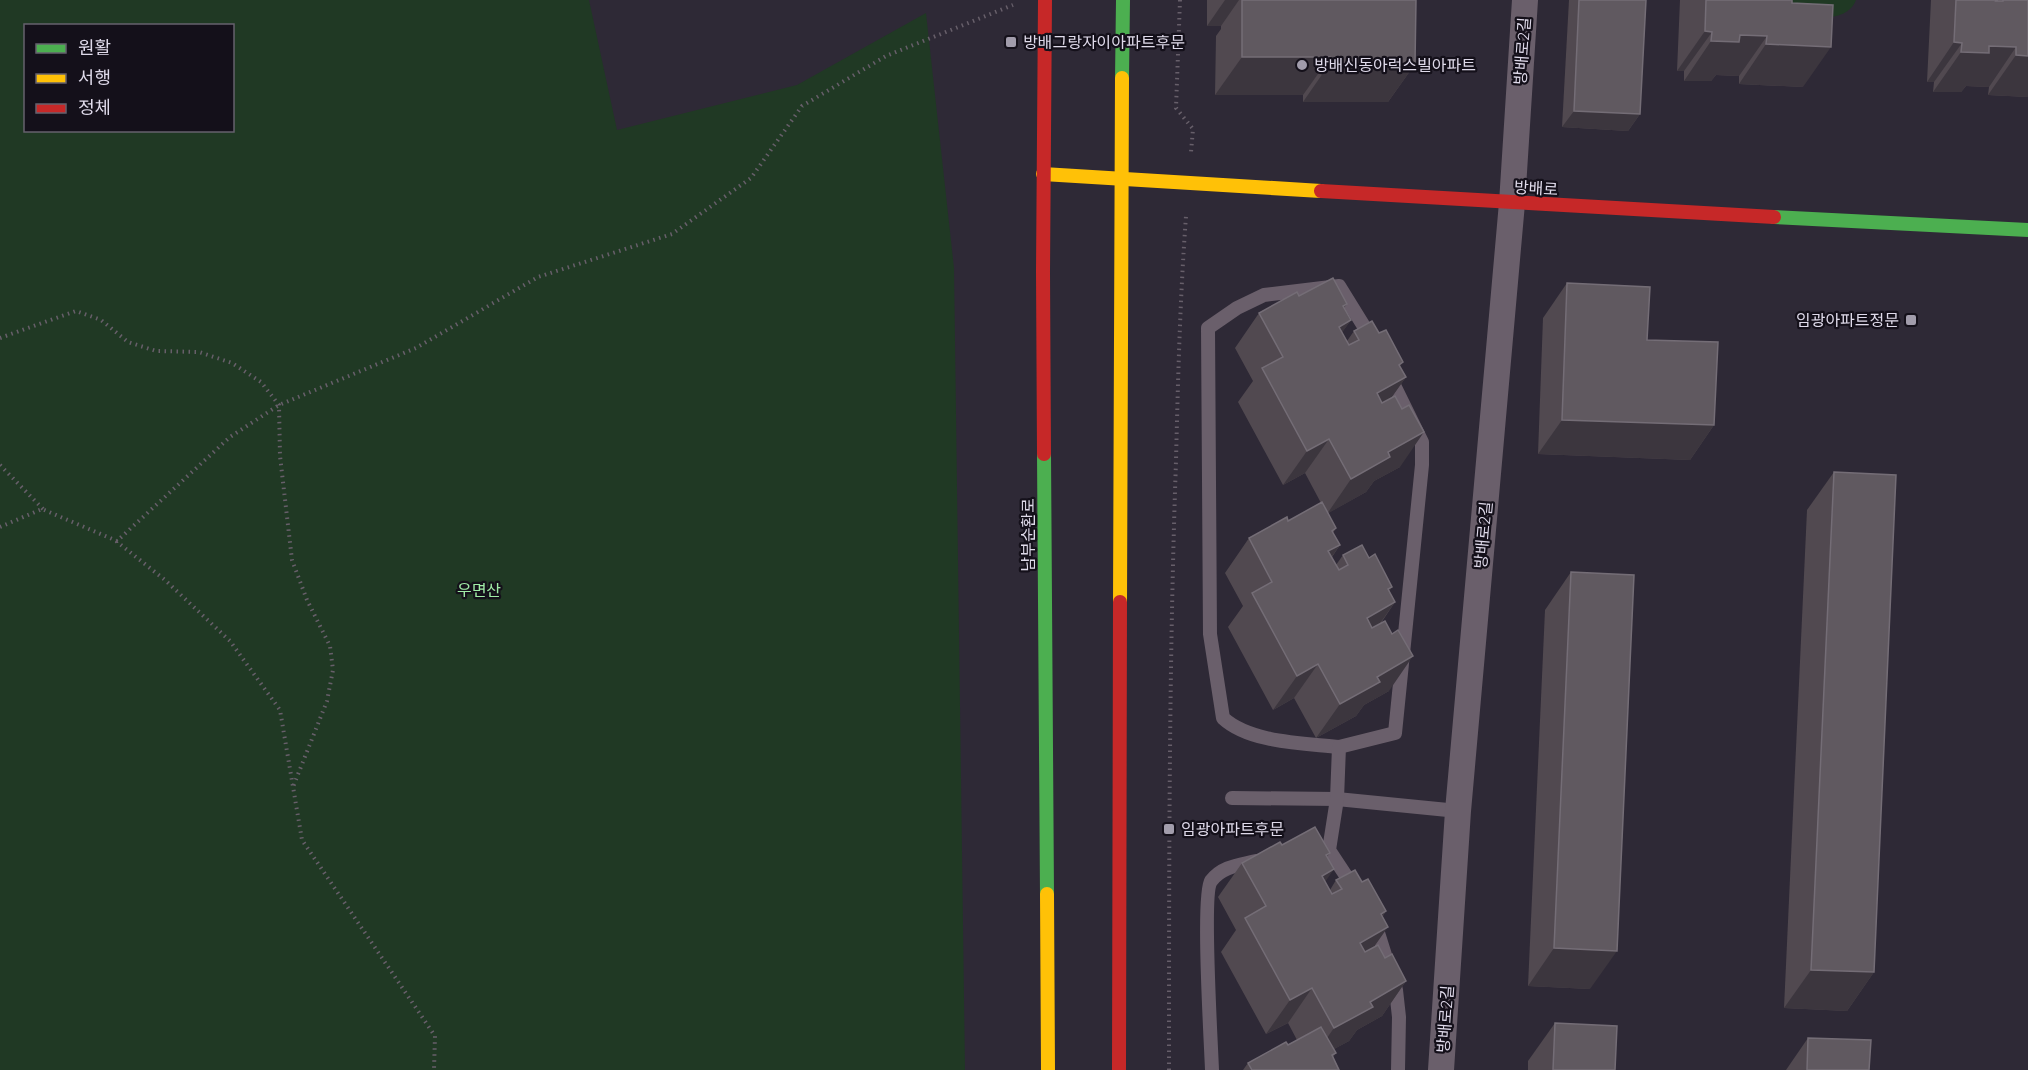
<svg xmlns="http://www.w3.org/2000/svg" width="2028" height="1070" font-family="Quicksand,'Noto Sans KR',sans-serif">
<rect width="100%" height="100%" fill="#2e2936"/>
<g fill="#203924" fill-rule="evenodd">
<path d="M0 0H589L617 130 797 85 926 13 954 268 965 1070H0ZM26 26H232V130H26Z"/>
<path d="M1787 0H1856C1849 19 1822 20 1805 15 1799 13 1792 5 1787 0Z"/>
</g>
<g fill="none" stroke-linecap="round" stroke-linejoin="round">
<g stroke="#675f6a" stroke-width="4" stroke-dasharray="1.5 4.5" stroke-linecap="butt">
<polyline points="1180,0 1176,108 1193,129 1191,152"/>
<polyline points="0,338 76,311 101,320 128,342 156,351 199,352 232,363 261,382 279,405 280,456 292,560 307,600 330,646 333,670 327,701 293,787"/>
<polyline points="0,465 43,509"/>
<polyline points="0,527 42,509 117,541 230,437 279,405 416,348 538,277 672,234 751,178 802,106 886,56 1013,5"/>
<polyline points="116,541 165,580 230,641 280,710 302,840 435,1036 434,1070"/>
<path d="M1169 1070C1169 867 1169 664 1176 461 1178 379 1180 298 1186 216"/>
</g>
<g stroke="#6a5f6b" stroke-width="14">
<path d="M1339 747C1304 743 1250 743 1223 718L1210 634 1208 328 1237 308 1264 295 1339 286 1373 341"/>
<polyline points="1232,798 1337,799 1458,811"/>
<polyline points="1356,891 1329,850 1337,799 1339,747 1395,733 1422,465 1422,442 1389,375"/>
<polyline points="1375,923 1396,990 1399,1017 1398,1070"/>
<path d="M1212 1070C1211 1043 1202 894 1211 881 1222 866 1240 865 1256 861"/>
</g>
<polyline stroke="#6a5f6b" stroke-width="26" points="1441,1070 1458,811 1512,203 1525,0"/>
<g stroke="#4caf50" stroke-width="14">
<polyline points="1122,78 1123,0"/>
<polyline points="1774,217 2028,230"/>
<polyline points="1044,454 1047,894"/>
</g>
<g stroke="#ffc107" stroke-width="14">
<polyline points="1043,174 1321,191"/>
<polyline points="1120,602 1122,78"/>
<polyline points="1047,894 1048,1070"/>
</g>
<g stroke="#c62828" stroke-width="14">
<polyline points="1321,191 1774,217"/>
<polyline points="1044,454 1043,272 1045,0"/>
<polyline points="1119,1070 1120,602"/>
</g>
</g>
<g fill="#514950">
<polygon points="1207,0 1416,0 1415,64 1388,102 1303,102 1303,95 1215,95 1216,36 1221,29 1221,26 1207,26"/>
<polygon points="1569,0 1646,0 1640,114 1628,131 1562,127"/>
<polygon points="1680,0 1792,0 1803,87 1739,84 1739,76 1716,75 1711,81 1684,81 1684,71 1677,71"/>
<polygon points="1931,0 2028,0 2028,97 1988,95 1989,87 1966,86 1961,92 1933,92 1934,82 1927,82"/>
<polygon points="1567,283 1647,340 1714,425 1690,460 1538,454 1543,318"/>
<polygon points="1299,296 1347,304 1344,308 1351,320 1342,332 1347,341 1354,331 1400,367 1406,377 1391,398 1400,467 1374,481 1366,492 1328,513 1336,528 1333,533 1340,545 1332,557 1336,565 1343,555 1369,558 1392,587 1389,591 1395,602 1381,623 1389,691 1364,705 1356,716 1316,738 1294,698 1273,710 1228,627 1243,606 1225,573 1249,538 1288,521 1321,503 1305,473 1283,485 1238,402 1253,381 1235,348 1259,313"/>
<polygon points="1834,472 1874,972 1847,1011 1784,1008 1807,510"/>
<polygon points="1571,572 1590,989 1528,986 1545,610"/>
<polygon points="1282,845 1330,853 1327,857 1325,882 1330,890 1336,880 1362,882 1386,911 1383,916 1374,947 1406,981 1382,1016 1357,1030 1349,1041 1334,1049 1336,1053 1333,1057 1340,1070 1243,1070 1248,1063 1297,1040 1288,1023 1266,1034 1221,952 1236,930 1218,897 1242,863"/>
<polygon points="1555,1023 1615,1070 1528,1070 1528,1061"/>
<polygon points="1808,1038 1869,1070 1786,1070"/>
</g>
<g fill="#3c363e">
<polygon points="1225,0 1239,0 1221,26 1207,26"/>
<polygon points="1705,31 1712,32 1684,71 1677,71"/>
<polygon points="1740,35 1767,36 1739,76 1716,75 1711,81 1684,81 1711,41"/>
<polygon points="1954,42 1962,43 1934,82 1927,82"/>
<polygon points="1766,44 1831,47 1803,87 1739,84"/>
<polygon points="1989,46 2016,47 1989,87 1966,86 1961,92 1933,92 1961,52"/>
<polygon points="2016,55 2028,56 2028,97 1988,95"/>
<polygon points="1242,57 1330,57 1303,95 1215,95"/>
<polygon points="1330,63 1415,64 1388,102 1303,102"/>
<polygon points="1574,111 1640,114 1628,131 1562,127"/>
<polygon points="1351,320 1327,354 1339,327"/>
<polygon points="1403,362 1385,389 1406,377 1382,411 1377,393 1399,365"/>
<polygon points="1562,420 1714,425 1690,460 1538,454"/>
<polygon points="1424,432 1400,467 1374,481 1366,492 1327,514 1351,479 1388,452"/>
<polygon points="1329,439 1305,473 1283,485 1307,451"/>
<polygon points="1340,545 1316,579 1328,551"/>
<polygon points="1392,587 1374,614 1395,602 1371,636 1367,618 1388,589"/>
<polygon points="1413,656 1389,691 1364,705 1356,716 1316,738 1340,704 1377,677"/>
<polygon points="1318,664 1294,698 1273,710 1297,676"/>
<polygon points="1334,869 1310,904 1322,876"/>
<polygon points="1386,911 1367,939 1388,927 1364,961 1360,943 1381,914"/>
<polygon points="1554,948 1617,951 1590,989 1528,986"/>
<polygon points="1811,970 1874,972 1847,1011 1784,1008"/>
<polygon points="1406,981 1382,1016 1357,1030 1349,1041 1310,1062 1334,1028 1370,1002"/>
<polygon points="1312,988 1288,1023 1266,1034 1290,1000"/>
</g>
<g fill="#605960" stroke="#746d76" stroke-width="1.5">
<polygon points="1242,0 1416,0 1415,64 1330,63 1330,57 1242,57"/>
<polygon points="1579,0 1646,0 1640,114 1574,111"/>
<polygon points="1706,0 1792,0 1792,3 1833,5 1831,47 1766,44 1767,36 1740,35 1739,42 1711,41 1712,32 1705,31"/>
<polygon points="1956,0 1997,0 1996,1 2003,1 2003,0 2028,0 2028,56 2016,55 2016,47 1989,46 1989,53 1961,52 1962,43 1954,42"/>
<polygon points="1333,278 1347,304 1343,306 1351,320 1339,327 1349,345 1359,340 1354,331 1372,321 1379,333 1386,330 1403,362 1399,365 1406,377 1377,393 1382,403 1395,396 1402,409 1409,405 1424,432 1388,452 1390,457 1351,479 1329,439 1307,451 1262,368 1283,357 1259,313 1297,292 1299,296"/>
<polygon points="1567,283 1650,287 1647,340 1718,342 1714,425 1562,420"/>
<polygon points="1834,472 1896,475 1874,972 1811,970"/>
<polygon points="1322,502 1336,528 1332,531 1340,545 1328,551 1339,570 1348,565 1343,555 1362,545 1369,558 1375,554 1392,587 1388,589 1395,602 1367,618 1372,628 1385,621 1392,634 1398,630 1413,656 1377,677 1380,682 1340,704 1318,664 1297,676 1252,593 1272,582 1249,538 1287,517 1288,521"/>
<polygon points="1571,572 1634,575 1617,951 1554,948"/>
<polygon points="1315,827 1330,853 1326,855 1334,869 1322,876 1332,894 1342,889 1336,880 1355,870 1362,882 1368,879 1386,911 1381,914 1388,927 1360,943 1365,952 1378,945 1385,958 1392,954 1406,981 1370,1002 1373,1007 1334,1028 1312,988 1290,1000 1245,918 1266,906 1242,863 1280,842 1282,845"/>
<polygon points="1555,1023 1617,1026 1615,1070 1553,1070"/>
<polygon points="1321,1027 1336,1053 1332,1055 1339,1070 1252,1070 1248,1063 1286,1042 1288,1045"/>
<polygon points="1808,1038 1871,1040 1869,1070 1807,1070"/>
</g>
<g fill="#a19cab" stroke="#14101a" stroke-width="2">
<rect x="1005" y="36" width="12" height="12" rx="3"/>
<circle cx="1302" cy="65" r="6"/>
<rect x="1905" y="314" width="12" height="12" rx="3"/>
<rect x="1163" y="823" width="12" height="12" rx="3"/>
</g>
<g text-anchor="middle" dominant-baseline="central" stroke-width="4.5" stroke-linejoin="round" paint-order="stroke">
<g font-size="16" fill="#dfdaea" stroke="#14101a" text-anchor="start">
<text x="1023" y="42">방배그랑자이아파트후문</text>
<text x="1314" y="65">방배신동아럭스빌아파트</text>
<text x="1899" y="320" text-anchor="end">임광아파트정문</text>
<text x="1181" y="829">임광아파트후문</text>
</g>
<g font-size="16" fill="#dfdaea" stroke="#14101a">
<text transform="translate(1522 51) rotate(-86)">방배로2길</text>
<text transform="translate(1536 188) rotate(3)">방배로</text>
<text transform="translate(1028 535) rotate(-90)">남부순환로</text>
<text transform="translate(1483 535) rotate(-85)">방배로2길</text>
<text transform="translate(1445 1019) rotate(-86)">방배로2길</text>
</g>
<g font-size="16" fill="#a0eca6" stroke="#14101a">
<text x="479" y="590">우면산</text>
</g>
</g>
<rect x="24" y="24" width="210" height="108" fill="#14101a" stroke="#65616d" stroke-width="1.5"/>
<rect x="36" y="44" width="30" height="9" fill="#4caf50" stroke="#65616d" stroke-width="1.5"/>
<text x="78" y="54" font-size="18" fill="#dfdaea">원활</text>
<rect x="36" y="74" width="30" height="9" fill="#ffc107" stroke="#65616d" stroke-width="1.5"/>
<text x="78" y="84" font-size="18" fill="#dfdaea">서행</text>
<rect x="36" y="104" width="30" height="9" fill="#c62828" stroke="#65616d" stroke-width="1.5"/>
<text x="78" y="114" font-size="18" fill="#dfdaea">정체</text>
</svg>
